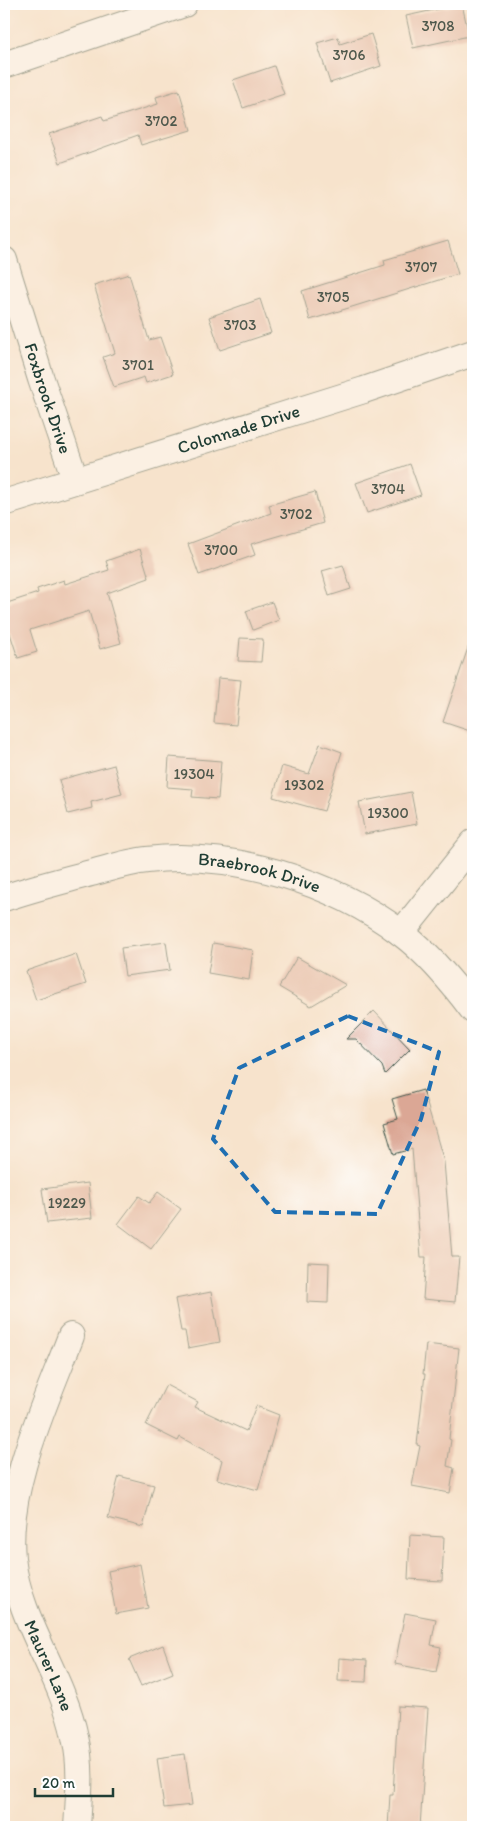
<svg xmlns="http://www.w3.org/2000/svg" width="477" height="1831" font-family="Itim,sans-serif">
<rect width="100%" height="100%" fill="#fff"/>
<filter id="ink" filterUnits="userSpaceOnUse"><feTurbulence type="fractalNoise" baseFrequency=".02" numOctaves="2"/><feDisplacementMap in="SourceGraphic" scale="10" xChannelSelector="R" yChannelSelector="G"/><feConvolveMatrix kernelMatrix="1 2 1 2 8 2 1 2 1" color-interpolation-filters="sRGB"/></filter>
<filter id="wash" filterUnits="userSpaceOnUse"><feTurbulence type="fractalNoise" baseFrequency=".0096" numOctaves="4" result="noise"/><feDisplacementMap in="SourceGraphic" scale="20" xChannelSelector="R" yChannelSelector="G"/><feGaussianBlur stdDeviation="1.12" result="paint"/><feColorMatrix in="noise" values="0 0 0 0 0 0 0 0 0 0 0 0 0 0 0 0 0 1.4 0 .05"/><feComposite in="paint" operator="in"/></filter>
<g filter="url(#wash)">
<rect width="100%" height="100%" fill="#f7e3cc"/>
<g id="blocks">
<g fill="#dba795">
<polygon points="462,4 469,36 413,48 406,16"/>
<polygon points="371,34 381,66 330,83 317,43 338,37 340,44"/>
<polygon points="274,66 284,94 243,108 233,80"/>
<polygon points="179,90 191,130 141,145 138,135 60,163 49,134 102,116 104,121 158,104 156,97"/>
<polygon points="448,241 458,274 310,320 302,291 385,265 384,260"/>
<polygon points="129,274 149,340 160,337 173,374 146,383 144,377 114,387 103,357 115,353 94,285"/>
<polygon points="260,299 271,333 220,350 209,317"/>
<polygon points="410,464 421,495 367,513 356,483"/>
<polygon points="315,492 323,523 251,544 255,555 199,575 188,544 271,513 269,505"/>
<polygon points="140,549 149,578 107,593 121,643 100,649 89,611 30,630 37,652 18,658 4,615 4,604 38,593 37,589 64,580 65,584 109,570 106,561"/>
<polygon points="343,565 351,589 329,596 322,571"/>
<polygon points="272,602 279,620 253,630 246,611"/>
<polygon points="240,638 263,639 261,662 238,661"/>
<polygon points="470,642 473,643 473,732 443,722"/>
<polygon points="218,678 241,680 236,725 214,723"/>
<polygon points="320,744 342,752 324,811 273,797 282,766 309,774"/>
<polygon points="169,757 221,761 218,799 192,797 193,789 167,787"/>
<polygon points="114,765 122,794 91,802 92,808 68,814 59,780"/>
<polygon points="411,792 417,824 365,834 359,802"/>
<polygon points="166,942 170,970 125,976 121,948"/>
<polygon points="213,943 253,950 249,980 208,973"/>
<polygon points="76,954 86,984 36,1000 26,971"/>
<polygon points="297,957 346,985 311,1006 279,987"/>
<polygon points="374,1011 410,1049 385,1074 382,1066 356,1039 346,1039"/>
<polygon points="423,1090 444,1162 452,1257 459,1257 455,1302 423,1299 426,1257 421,1257 412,1149 393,1154 384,1123 398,1119 392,1099"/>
<polygon points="88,1183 92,1218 47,1223 42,1189"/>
<polygon points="158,1192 181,1209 151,1249 118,1224 139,1196 149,1203"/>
<polygon points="308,1262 329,1263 328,1303 307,1302"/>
<polygon points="211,1292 220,1342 188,1348 185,1331 181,1331 175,1299"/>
<polygon points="426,1344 459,1348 449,1439 451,1440 447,1466 454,1468 450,1493 412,1486 420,1446 417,1445 425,1374 423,1374"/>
<polygon points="166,1385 198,1402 195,1407 246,1431 256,1406 279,1415 258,1490 217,1479 222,1460 180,1437 178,1441 146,1425"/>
<polygon points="119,1476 154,1485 143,1527 108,1518"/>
<polygon points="410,1535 444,1537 442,1581 408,1579"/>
<polygon points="140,1564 148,1608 116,1614 108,1571"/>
<polygon points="405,1613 436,1619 431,1645 441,1647 436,1672 395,1664"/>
<polygon points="163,1645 173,1673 141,1686 129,1659"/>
<polygon points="339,1658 367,1660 366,1682 338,1681"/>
<polygon points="398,1706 428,1708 420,1827 388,1827 390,1795 393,1795"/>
<polygon points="185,1754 192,1805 164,1808 157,1758"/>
</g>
</g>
</g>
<g filter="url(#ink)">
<use href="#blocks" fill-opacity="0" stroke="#3f564b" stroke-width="1"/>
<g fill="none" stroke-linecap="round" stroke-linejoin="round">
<g stroke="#3f564b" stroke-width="28">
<g id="street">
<polyline points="4,65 184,4"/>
<path id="s1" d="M4 260 41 379 75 479"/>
<path id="s2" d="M4 503 364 390 473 353"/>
<path id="s3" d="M4 898C33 888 62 881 91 873 110 868 128 862 147 860 231 850 334 882 401 933 429 954 452 982 473 1010"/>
<polyline points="401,933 473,843"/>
<path id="s4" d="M71 1336C46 1402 5 1487 12 1558 19 1622 62 1674 75 1737 82 1767 79 1796 77 1827"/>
</g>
</g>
<use href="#street" stroke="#fff" stroke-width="26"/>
</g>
</g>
<path d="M0 0H477V1831H0ZM348 1016 439 1052 421 1119 377 1214 275 1212 213 1139 239 1068Z" fill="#f7e3cc" fill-opacity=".55" fill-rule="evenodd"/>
<path fill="none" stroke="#1f6fb2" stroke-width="4" stroke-dasharray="10 6" stroke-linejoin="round" d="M348 1016 439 1052 421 1119 377 1214 275 1212 213 1139 239 1068Z"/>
<g text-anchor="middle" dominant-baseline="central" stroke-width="4.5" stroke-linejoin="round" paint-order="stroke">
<g font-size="15" fill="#4e584c">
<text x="438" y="26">3708</text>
<text x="349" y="55">3706</text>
<text x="161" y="121">3702</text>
<text x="421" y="267">3707</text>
<text x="333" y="297">3705</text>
<text x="240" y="325">3703</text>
<text x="138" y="365">3701</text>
<text x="388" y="489">3704</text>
<text x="296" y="514">3702</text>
<text x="221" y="550">3700</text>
<text x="194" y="774">19304</text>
<text x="304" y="785">19302</text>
<text x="388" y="813">19300</text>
<text x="67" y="1203">19229</text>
</g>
<g font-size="18" fill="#1f3d34" stroke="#fff">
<text stroke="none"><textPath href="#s1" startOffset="145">Foxbrook Drive</textPath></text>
<text stroke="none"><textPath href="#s2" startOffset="246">Colonnade Drive</textPath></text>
<text stroke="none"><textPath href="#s3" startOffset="262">Braebrook Drive</textPath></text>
<text stroke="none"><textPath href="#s4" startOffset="346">Maurer Lane</textPath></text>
</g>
</g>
<rect width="477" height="1831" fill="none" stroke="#fff" stroke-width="20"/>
<path d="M35 1788v8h78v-8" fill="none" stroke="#1f3d34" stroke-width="2.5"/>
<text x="42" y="1788" font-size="15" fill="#1f3d34" stroke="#ffffff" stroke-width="4" paint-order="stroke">20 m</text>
</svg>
